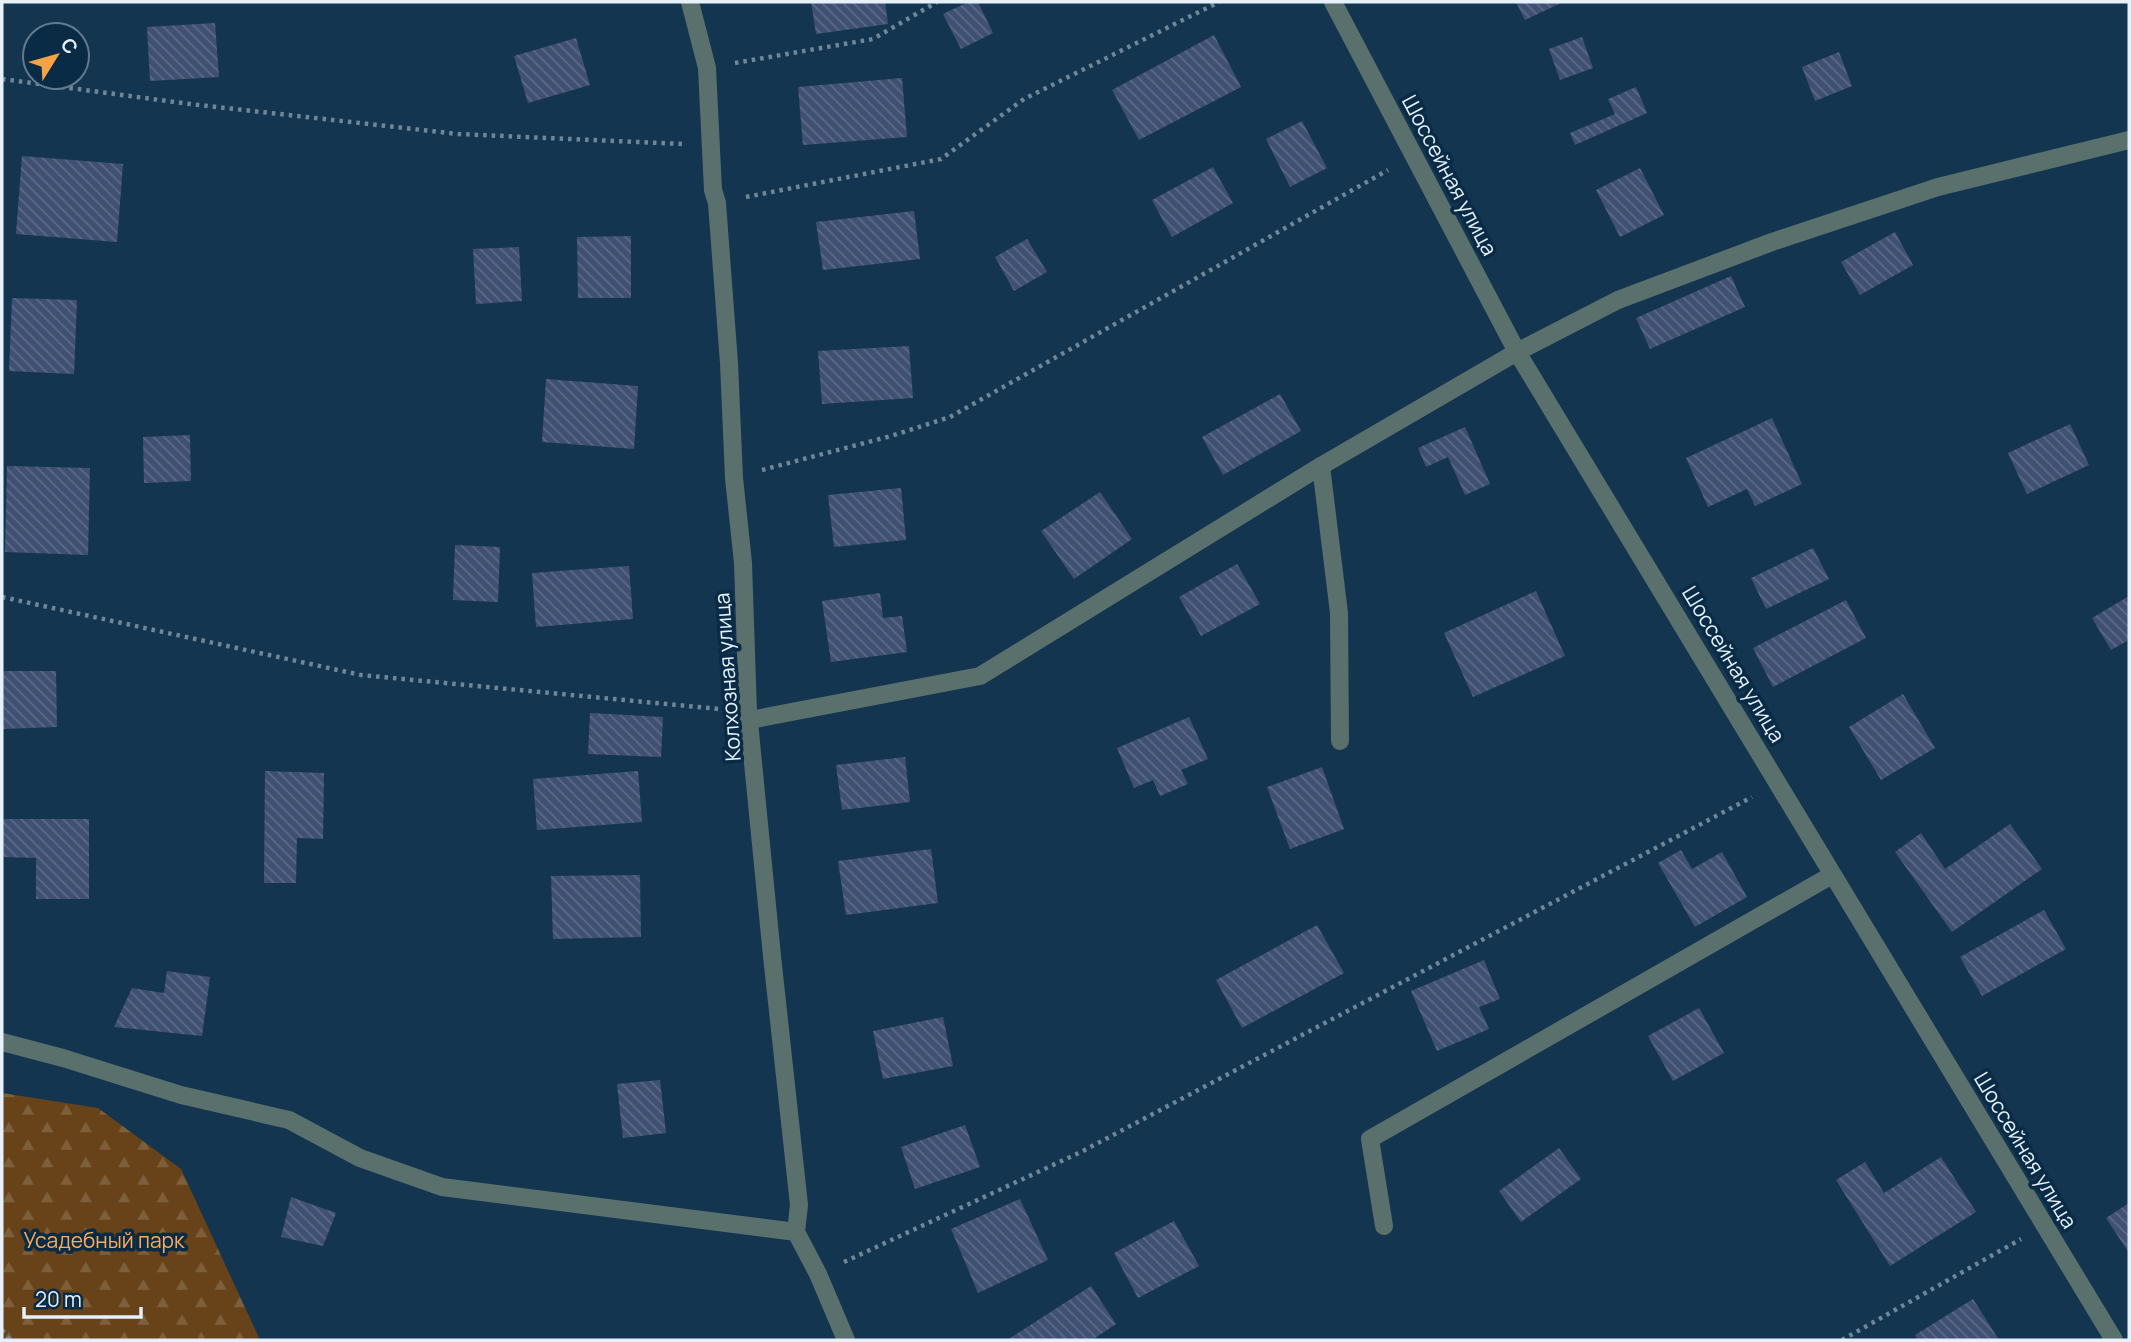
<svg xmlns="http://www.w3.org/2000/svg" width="2131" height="1342" font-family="Manrope,sans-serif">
<defs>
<pattern id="forest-firs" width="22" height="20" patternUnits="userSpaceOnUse" patternTransform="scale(1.75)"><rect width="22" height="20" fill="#684319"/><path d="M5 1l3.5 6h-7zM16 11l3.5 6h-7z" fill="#7e5f3b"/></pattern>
<pattern id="building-back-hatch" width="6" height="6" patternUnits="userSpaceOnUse" patternTransform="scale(1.75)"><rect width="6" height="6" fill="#405073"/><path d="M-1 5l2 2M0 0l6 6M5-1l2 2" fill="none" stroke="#5c6a88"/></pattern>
</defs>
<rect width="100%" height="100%" fill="#143550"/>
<polygon fill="url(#forest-firs)" points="2,1093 98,1108 181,1169 260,1340 2,1340"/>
<g fill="url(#building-back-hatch)">
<polygon points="811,2 885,2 888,24 816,34"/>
<polygon points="968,2 978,2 993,33 961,49 943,14"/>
<polygon points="1516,2 1563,2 1525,20"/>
<polygon points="215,23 219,77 150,81 147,27"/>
<polygon points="1214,35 1241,87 1139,140 1112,90"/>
<polygon points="1582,37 1593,68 1560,80 1549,49"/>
<polygon points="576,38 590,85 528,103 514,56"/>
<polygon points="1839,52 1852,86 1815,101 1802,67"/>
<polygon points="902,78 907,137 803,145 798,87"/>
<polygon points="1636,87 1647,113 1575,145 1570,133 1615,114 1608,99"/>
<polygon points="1302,121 1327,168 1290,187 1266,139"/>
<polygon points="22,156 123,164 117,242 16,234"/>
<polygon points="1213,167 1233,203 1172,237 1152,200"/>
<polygon points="1640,168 1664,215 1620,237 1596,190"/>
<polygon points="914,211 920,259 823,270 816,222"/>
<polygon points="1895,232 1913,265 1860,295 1841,262"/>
<polygon points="631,236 631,298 578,298 577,237"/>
<polygon points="1027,239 1047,272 1014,291 995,257"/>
<polygon points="519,247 522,301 476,304 473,249"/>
<polygon points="1731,276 1745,307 1650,349 1636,318"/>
<polygon points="12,298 77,300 74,374 9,371"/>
<polygon points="909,346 913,398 822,404 818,351"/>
<polygon points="546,379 638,386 634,449 542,442"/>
<polygon points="1280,394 1301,431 1223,475 1202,437"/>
<polygon points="1772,418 1802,484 1755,506 1747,489 1708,507 1686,458"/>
<polygon points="2070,424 2089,465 2027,494 2008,453"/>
<polygon points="1465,427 1490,484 1465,495 1448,457 1426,467 1418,448"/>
<polygon points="190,435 191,481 144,483 143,437"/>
<polygon points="7,466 90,468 88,555 5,552"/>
<polygon points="901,488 906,540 834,547 828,495"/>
<polygon points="1100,492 1132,539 1074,579 1041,531"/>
<polygon points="455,545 500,547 498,602 453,600"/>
<polygon points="1813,548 1829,579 1766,609 1751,578"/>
<polygon points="1237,564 1260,604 1201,636 1179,597"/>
<polygon points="629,566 633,619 536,627 532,573"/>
<polygon points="1536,591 1565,656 1473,697 1444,633"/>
<polygon points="880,593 883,618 902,616 907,652 831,662 822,601"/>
<polygon points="2129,596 2129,640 2111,650 2092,618"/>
<polygon points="1846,600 1866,638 1773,687 1753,648"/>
<polygon points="2,671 56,671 57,727 2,729"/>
<polygon points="1903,694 1935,748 1881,780 1849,727"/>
<polygon points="590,713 663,717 661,757 588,754"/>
<polygon points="1189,717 1208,759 1181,770 1188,784 1160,796 1153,780 1134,788 1117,748"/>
<polygon points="905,757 910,802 842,810 836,765"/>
<polygon points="1322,767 1344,829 1290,849 1267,787"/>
<polygon points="265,771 324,773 323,839 297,838 296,883 264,883"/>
<polygon points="638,771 642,822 537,830 533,779"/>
<polygon points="2,819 89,819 89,899 36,899 36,858 2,857"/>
<polygon points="2010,824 2042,869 1952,932 1895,852 1921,833 1945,869"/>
<polygon points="931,849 938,903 846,915 838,861"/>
<polygon points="1681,850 1692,869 1722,852 1747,897 1695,927 1658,863"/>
<polygon points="640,875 641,937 553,939 551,876"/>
<polygon points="2044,910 2066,949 1982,996 1960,957"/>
<polygon points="1317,925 1344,973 1242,1028 1216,980"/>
<polygon points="1484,960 1500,999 1479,1007 1489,1029 1437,1051 1411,991"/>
<polygon points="167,971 210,977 202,1036 114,1027 132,988 164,993"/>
<polygon points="1699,1008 1724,1053 1673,1081 1648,1036"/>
<polygon points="943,1017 953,1066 883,1079 873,1031"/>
<polygon points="660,1080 666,1133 623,1138 617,1084"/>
<polygon points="965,1125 980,1167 915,1189 901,1147"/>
<polygon points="1559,1148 1581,1179 1521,1222 1499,1191"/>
<polygon points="1941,1157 1976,1212 1890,1266 1836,1180 1865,1162 1884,1193"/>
<polygon points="291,1197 336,1213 323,1246 281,1237"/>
<polygon points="1020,1199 1048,1260 978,1293 951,1229"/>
<polygon points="2129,1203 2129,1253 2106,1218"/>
<polygon points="1174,1221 1199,1266 1138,1298 1114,1253"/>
<polygon points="1091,1286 1116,1324 1092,1340 1007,1340"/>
<polygon points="1973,1299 1999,1340 1918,1340 1915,1335"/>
</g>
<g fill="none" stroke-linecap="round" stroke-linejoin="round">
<g stroke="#6f879a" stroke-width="4.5" stroke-dasharray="3.5 5" stroke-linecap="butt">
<polyline points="735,63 873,39 937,2"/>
<polyline points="2,79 190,104 458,134 683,144"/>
<polyline points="746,197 941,159 1024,99 1219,2"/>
<polyline points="762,470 891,436 950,417 1388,170"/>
<polyline points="2,597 361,675 719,709"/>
<polyline points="844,1262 1081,1152 1752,797"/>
<polyline points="2,1330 10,1340"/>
<polyline points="1842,1340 2021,1239"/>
</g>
<g stroke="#59706d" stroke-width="18">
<polyline points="690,2 707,68 713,190 717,203 729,363 734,478 743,563 748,712 772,956 799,1205 796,1232 818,1274 846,1340"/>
<polyline points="1333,2 1517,352 2114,1340"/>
<polyline points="1321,466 1339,613 1340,741"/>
<polyline points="750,720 980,676 1321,466 1517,352 1618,300 1772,242 1938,187 2129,140"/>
<polyline points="2,1042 63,1058 181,1095 289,1120 360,1158 442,1187 796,1232"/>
<polyline points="1384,1226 1370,1139 1832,875"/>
</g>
</g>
<g text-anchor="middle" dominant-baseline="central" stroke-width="7" stroke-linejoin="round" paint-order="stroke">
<g font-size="21" fill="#e6f1fb" stroke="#092b45">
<text transform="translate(1450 175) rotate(62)">Шоссейная улица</text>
<text transform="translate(1734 664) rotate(59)">Шоссейная улица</text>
<text transform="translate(727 677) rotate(-94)">Колхозная улица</text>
<text transform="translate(2026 1150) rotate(59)">Шоссейная улица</text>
</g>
<g font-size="21" fill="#fbac57" stroke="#092b45">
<text x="104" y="1240">Усадебный парк</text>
</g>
</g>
<rect width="2131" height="1342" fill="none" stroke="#e6f1fb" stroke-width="7"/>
<g transform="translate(56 56) rotate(53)"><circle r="33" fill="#092b45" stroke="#617a8e" stroke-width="2"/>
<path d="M0-5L12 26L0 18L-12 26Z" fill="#f5a346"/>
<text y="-10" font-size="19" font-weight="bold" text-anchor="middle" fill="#e6f1fb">С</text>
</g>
<path d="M24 1307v10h117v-10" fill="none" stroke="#e6f1fb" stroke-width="3.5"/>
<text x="35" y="1307" font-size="21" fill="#e6f1fb" stroke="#092b45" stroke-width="5" paint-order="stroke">20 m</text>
</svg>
